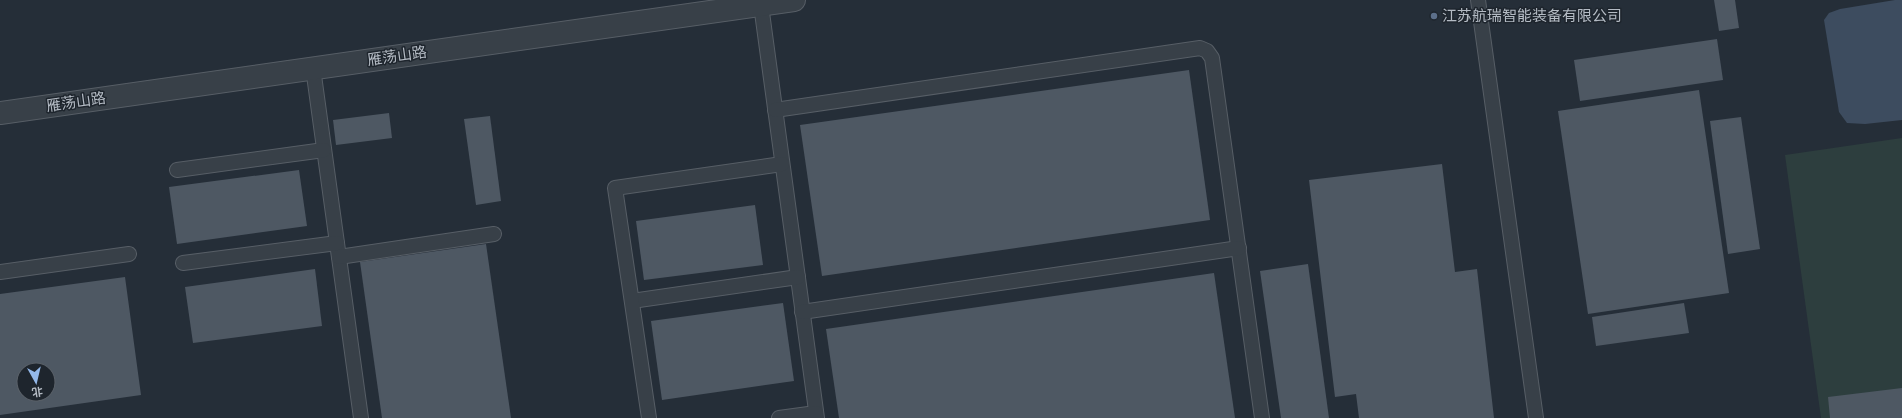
<svg xmlns="http://www.w3.org/2000/svg" width="1902" height="418" font-family="Cabin,'Noto Sans SC',sans-serif">
<rect width="100%" height="100%" fill="#252e38"/>
<polygon fill="#2d3e3e" points="1902,138 1902,418 1821,418 1785,155"/>
<polygon fill="#3d4c5f" points="1895,0 1902,0 1902,120 1865,124 1847,123 1839,112 1824,20 1829,13 1840,9"/>
<g fill="#4e5863" fill-rule="evenodd">
<polygon points="1714,0 1735,0 1739,28 1719,31"/>
<polygon points="1717,39 1723,80 1580,101 1574,60"/>
<polygon points="1189,70 1210,220 822,276 800,125"/>
<polygon points="1699,90 1729,293 1588,314 1558,111"/>
<polygon points="389,113 392,138 336,145 333,120"/>
<polygon points="490,116 501,201 476,205 464,119"/>
<polygon points="1741,117 1760,249 1728,254 1710,121"/>
<polygon points="1442,164 1455,272 1477,269 1494,418 1359,418 1356,394 1335,397 1309,180"/>
<polygon points="299,170 307,226 177,244 169,187"/>
<polygon points="755,205 763,265 644,280 636,221"/>
<polygon points="486,244 511,418 382,418 360,262"/>
<polygon points="1308,264 1329,418 1281,418 1260,271"/>
<polygon points="315,269 322,326 193,343 185,287"/>
<polygon points="1214,273 1235,418 839,418 826,329"/>
<path d="M125 277 141 395 0 415V294ZM24 370H48V394H24Z"/>
<polygon points="783,303 794,381 662,400 651,321"/>
<polygon points="1684,303 1689,333 1596,346 1592,317"/>
<polygon points="1902,388 1902,418 1830,418 1828,397"/>
</g>
<g fill="none" stroke-linecap="round" stroke-linejoin="round">
<g stroke="#575e66" stroke-width="16">
<g id="lane">
<polyline points="1478,0 1536,418"/>
<polyline points="761,5 817,418"/>
<polyline points="313,68 361,418"/>
<polyline points="775,110 1200,48 1207,51 1212,58 1262,418"/>
<polyline points="177,170 324,150"/>
<polyline points="339,257 494,234"/>
<polyline points="183,263 337,243"/>
<polyline points="0,272 129,254"/>
<polyline points="632,301 798,277"/>
<polyline points="802,312 1239,248"/>
<polyline points="649,418 615,188 782,164"/>
<polyline points="779,418 816,413"/>
</g>
</g>
<g stroke="#575e66" stroke-width="24">
<polyline id="street" points="0,113 794,0"/>
</g>
<use href="#lane" stroke="#384048" stroke-width="14"/>
<use href="#street" stroke="#384048" stroke-width="22"/>
</g>
<circle fill="#5c6f8a" stroke="#1e252d" stroke-width="1.5" cx="1434" cy="16" r="4"/>
<g text-anchor="middle" dominant-baseline="central" stroke-width="3" stroke-linejoin="round" paint-order="stroke">
<g font-size="15" fill="#b4bbc4" stroke="#1e252d" text-anchor="start">
<text x="1442" y="16">江苏航瑞智能装备有限公司</text>
</g>
<g font-size="15" fill="#b4bbc4" stroke="#1e252d">
<text transform="translate(397 56) rotate(-8)">雁荡山路</text>
<text transform="translate(76 102) rotate(-8)">雁荡山路</text>
</g>
</g>
<g transform="translate(36 382) rotate(172)"><circle r="19" fill="#1e252d" stroke="#5a6169"/>
<path d="M0-3L7 15L0 10L-7 15Z" fill="#93b8ea"/>
<text y="-6" font-size="11" font-weight="bold" text-anchor="middle" fill="#b4bbc4">北</text>
</g>
</svg>
